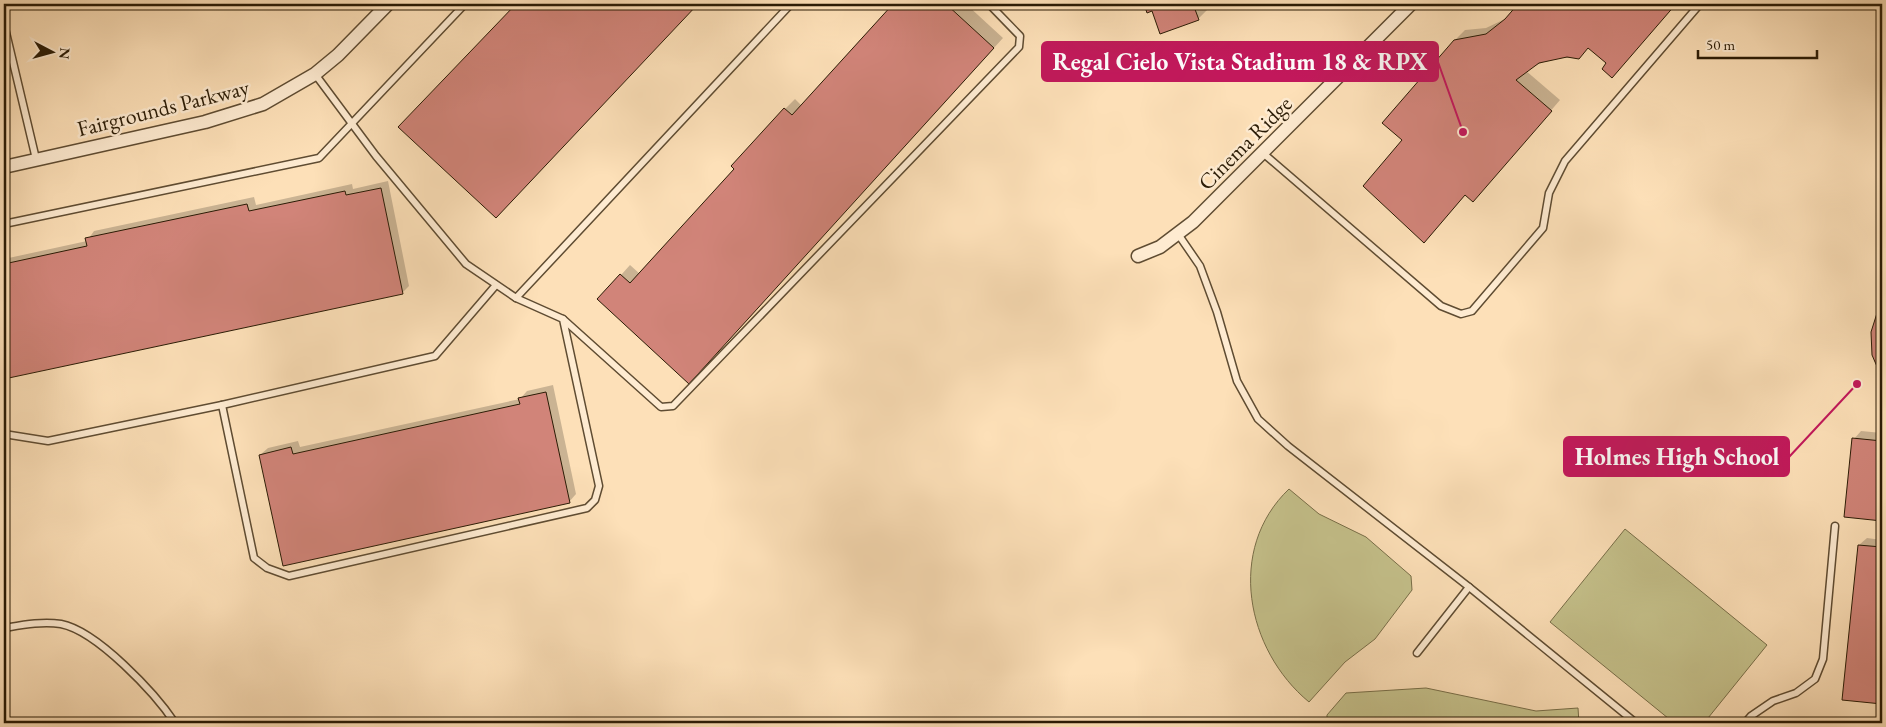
<svg xmlns="http://www.w3.org/2000/svg" width="1886" height="727" font-family="'EB Garamond',serif">
<rect width="100%" height="100%" fill="#fde0b8"/>
<filter id="stains"><feTurbulence type="fractalNoise" baseFrequency=".004" numOctaves="4"/><feColorMatrix values="0 0 0 0 .2 0 0 0 0 .09 0 0 0 0 .02 0 0 0 .5 -.17"/></filter>
<radialGradient id="worn" r=".72"><stop offset=".6" stop-color="#630" stop-opacity="0"/><stop offset="1" stop-color="#630" stop-opacity=".3"/></radialGradient>
<g fill="#c5c18b" stroke="#786e48">
<path d="M1289 489 1319 514 1366 537 1411 576 1412 590 1375 639 1345 662 1309 702C1246 650 1226 549 1289 489Z"/>
<polygon points="1625,529 1767,645 1704,723 1674,723 1550,622"/>
<polygon points="1426,688 1536,711 1578,708 1579,723 1327,723 1327,715 1346,693"/>
</g>
<g fill="#0003">
<polygon points="518,4 697,4 505,207 399,127"/>
<polygon points="895,4 966,4 1003,38 699,372 621,275 630,265 640,274 736,169 785,109 795,99 802,106"/>
<polygon points="1145,4 1208,4 1208,9 1198,19 1153,9 1148,11"/>
<polygon points="1518,4 1675,4 1621,66 1608,63 1589,47 1578,58 1553,58 1525,70 1560,100 1482,191 1466,194 1433,232 1404,140 1455,40 1465,30 1486,28 1505,19"/>
<polygon points="388,181 409,286 402,293 4,378 4,259 87,241 94,231 254,197 256,205 352,184 353,189"/>
<polygon points="1882,307 1882,376 1879,311"/>
<polygon points="553,385 576,494 569,502 260,455 268,448 298,441 300,447 520,399 527,391"/>
<polygon points="1861,431 1882,433 1882,520 1846,516 1854,439"/>
<polygon points="1867,538 1882,540 1882,703 1844,699 1859,545"/>
</g>
<g fill="#d18479" stroke="#2a1b05">
<polygon points="516,4 698,4 496,218 398,127"/>
<polygon points="893,4 946,4 994,48 689,384 597,299 620,274 630,283 734,169 731,166 784,108 792,115"/>
<polygon points="1144,4 1193,4 1199,20 1160,34 1152,11 1147,13"/>
<polygon points="1518,4 1676,4 1612,78 1602,69 1606,63 1588,48 1579,59 1567,57 1539,63 1516,80 1552,111 1473,202 1465,195 1424,243 1363,186 1402,140 1382,123 1454,40 1486,34 1505,19"/>
<polygon points="381,188 403,294 4,379 4,264 87,246 85,238 247,204 249,211 345,191 346,195"/>
<polygon points="1882,305 1882,378 1872,355 1871,332 1878,310"/>
<polygon points="546,392 570,503 283,566 259,455 291,447 293,454 520,404 518,398"/>
<polygon points="1852,438 1882,441 1882,521 1844,517"/>
<polygon points="1858,545 1882,547 1882,704 1842,700"/>
</g>
<g fill="none" stroke-linecap="round" stroke-linejoin="round">
<g stroke="#5f4c32" stroke-width="9">
<g id="service">
<polyline points="4,24 36,159"/>
<polyline points="315,74 376,156 466,264 516,298 791,4"/>
<polyline points="1264,154 1441,306 1461,314 1472,311 1543,228 1549,193 1565,161 1700,4"/>
<polyline points="4,224 319,158 465,4"/>
<polyline points="1178,234 1200,266 1217,312 1237,381 1258,419 1288,446 1469,587 1636,723"/>
<polyline points="563,319 661,407 673,406 1019,47 1020,36 989,4"/>
<polyline points="222,405 435,356 496,285"/>
<polyline points="4,434 48,441 222,405 254,558 267,568 289,576 587,508 595,500 599,486 563,319 516,298"/>
<path d="M4 628C22 625 42 621 61 624 97 631 155 693 175 723"/>
<polyline points="1417,653 1469,587"/>
<polyline points="1745,723 1751,716 1773,701 1796,693 1815,679 1823,659 1835,526"/>
</g>
</g>
<g stroke="#5f4c32" stroke-width="15">
<g id="minor">
<polyline points="4,167 205,122 263,104 315,74 338,55 388,4"/>
<polyline points="1138,256 1160,247 1193,222 1411,4"/>
</g>
</g>
<use href="#service" stroke="#feebd1" stroke-width="6"/>
<use href="#minor" stroke="#feebd1" stroke-width="12"/>
</g>
<g text-anchor="middle" dominant-baseline="central" stroke-width="5" stroke-linejoin="round" paint-order="stroke">
<g font-size="22" fill="#2a1b05" stroke="#feebd1">
<text transform="translate(163 108) rotate(-14)">Fairgrounds Parkway</text>
<text transform="translate(1245 143) rotate(-45)">Cinema Ridge</text>
</g>
</g>
<path fill="none" stroke="#c2185b" stroke-width="2" d="M1463 132L1438 62M1857 384L1789 457"/>
<g fill="#c2185b" stroke="#feebd1" stroke-width="2">
<circle cx="1463" cy="132" r="5"/>
<circle cx="1857" cy="384" r="5"/>
</g>
<g fill="#c2185b" stroke="#c2185b" stroke-width="2">
<rect x="1042" y="42" width="396" height="39" rx="5"/>
<rect x="1564" y="437" width="225" height="39" rx="5"/>
</g>
<g font-size="24" text-anchor="middle" font-weight="bold" fill="#fff">
<text x="1240" y="70">Regal Cielo Vista Stadium 18 &amp; RPX</text>
<text x="1677" y="465">Holmes High School</text>
</g>
<rect width="1886" height="727" fill="none" stroke="#fde0b8" stroke-width="20"/>
<rect x="5" y="5" width="1876" height="717" fill="none" stroke="#2a1b05" stroke-width="2.5"/>
<rect x="10" y="10" width="1866" height="707" fill="none" stroke="#2a1b05"/>
<g transform="translate(52 52) rotate(96)" stroke="#feebd1" stroke-width="4" paint-order="stroke">
<path d="M0-4L9 19L0 12L-9 19Z" fill="#2a1b05"/>
<text y="-8" font-size="14" font-weight="bold" text-anchor="middle" fill="#2a1b05">N</text>
</g>
<path d="M1698 50v8h119v-8" fill="none" stroke="#2a1b05" stroke-width="2.5"/>
<text x="1706" y="50" font-size="15" fill="#2a1b05" stroke="#feebd1" stroke-width="4" paint-order="stroke">50 m</text>
<rect width="100%" height="100%" filter="url(#stains)"/>
<rect width="100%" height="100%" fill="url(#worn)"/>
</svg>
